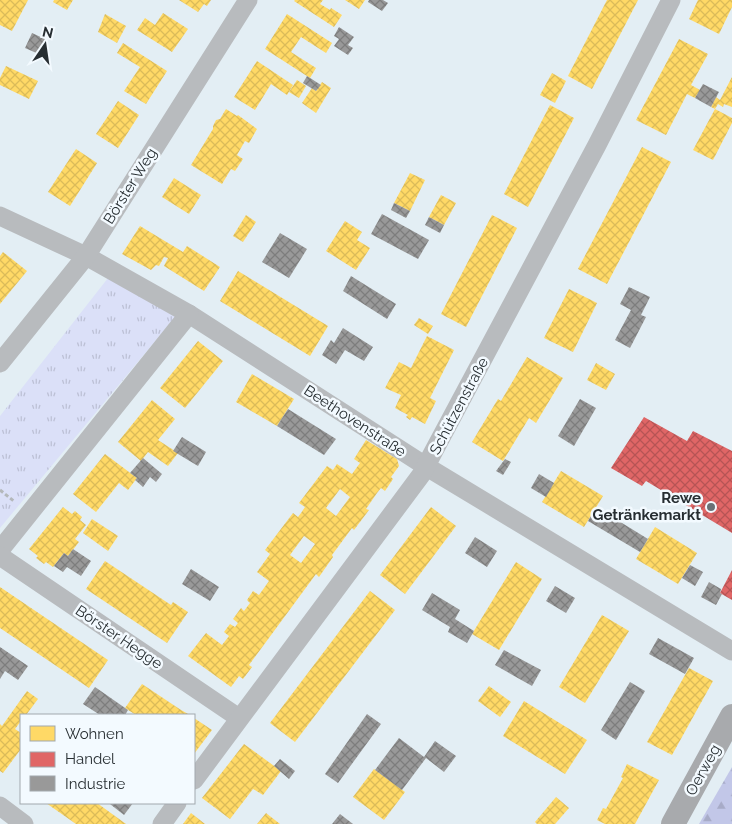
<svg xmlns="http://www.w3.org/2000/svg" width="732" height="824" font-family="Raleway,sans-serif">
<defs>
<pattern id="forest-firs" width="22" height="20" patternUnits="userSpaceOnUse" patternTransform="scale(1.25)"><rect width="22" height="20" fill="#c2c7e8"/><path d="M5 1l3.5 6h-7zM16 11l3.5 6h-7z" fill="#a7abc7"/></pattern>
<pattern id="park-tufts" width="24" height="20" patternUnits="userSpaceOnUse" patternTransform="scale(1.25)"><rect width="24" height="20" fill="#dbe0f8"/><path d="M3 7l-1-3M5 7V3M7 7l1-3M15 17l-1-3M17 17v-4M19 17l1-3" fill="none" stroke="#bcc0d5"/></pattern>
<pattern id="homes-cross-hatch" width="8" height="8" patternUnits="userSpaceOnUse" patternTransform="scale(1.25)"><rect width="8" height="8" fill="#ffd966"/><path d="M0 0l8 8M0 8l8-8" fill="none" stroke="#dbbb59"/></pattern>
<pattern id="shops-cross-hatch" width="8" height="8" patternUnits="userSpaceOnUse" patternTransform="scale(1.25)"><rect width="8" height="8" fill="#e06666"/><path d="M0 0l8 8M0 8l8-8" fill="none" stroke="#b65455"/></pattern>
<pattern id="industry-cross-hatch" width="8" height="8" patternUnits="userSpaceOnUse" patternTransform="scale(1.25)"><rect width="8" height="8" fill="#999"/><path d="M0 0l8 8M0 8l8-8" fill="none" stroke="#7d7d7d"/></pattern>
</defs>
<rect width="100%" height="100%" fill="#e3eef4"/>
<polygon fill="url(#forest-firs)" points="732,767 732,824 699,824"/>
<polygon fill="url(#park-tufts)" points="108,278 176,316 0,528 0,416"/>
<g fill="url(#homes-cross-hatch)" fill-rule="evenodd">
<polygon points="0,0 28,0 12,31 0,25"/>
<polygon points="54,0 73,0 67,10 53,2"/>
<polygon points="179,0 211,0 207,6 204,4 198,12"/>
<polygon points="295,0 323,0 320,4 330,10 331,8 342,15 334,27 294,1"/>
<polygon points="345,0 365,0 359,9"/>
<polygon points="607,0 638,0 592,89 568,76"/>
<polygon points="698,0 732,0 732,7 719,34 689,19"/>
<polygon points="163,13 188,29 172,52 137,30 145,18 155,25"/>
<polygon points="105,14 126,26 117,43 98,32"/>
<polygon points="287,14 332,43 326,53 301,37 291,52 316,68 310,78 265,49"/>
<polygon points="679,39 708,54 691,85 700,90 695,98 687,94 666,135 636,120"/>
<polygon points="123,43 167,71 146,104 124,91 140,67 117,53"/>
<polygon points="257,61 293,85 287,95 271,84 255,110 234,97"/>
<polygon points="6,66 38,81 29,99 0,85 0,78"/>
<polygon points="552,73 566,81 555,103 540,95"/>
<polygon points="732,77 732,107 724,104 723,107 718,104 715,109 732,118 732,123 713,160 693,150 715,109 711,107 716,97 720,100"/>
<polygon points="297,80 306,86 299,98 289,92"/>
<polygon points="322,82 331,88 316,113 302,103 312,88 316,91"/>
<polygon points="118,101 139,115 118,148 96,134"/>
<polygon points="550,105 574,118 528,207 504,194"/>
<polygon points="226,109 237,116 238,115 257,129 249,143 245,141 237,155 243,159 235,171 231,169 222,184 191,165 213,129 213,126 216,120 220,119"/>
<polygon points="642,147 671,162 607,284 578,269"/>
<polygon points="76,149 97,163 70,206 48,192"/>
<polygon points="410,173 425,180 410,211 394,203"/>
<polygon points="174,178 201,195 189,214 162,197"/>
<polygon points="441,195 456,203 444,225 429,217"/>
<polygon points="246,215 256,222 243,242 233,236"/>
<polygon points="492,215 517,228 466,327 441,314"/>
<polygon points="345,221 362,232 357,240 370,248 356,270 326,251"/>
<polygon points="140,226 183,252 187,246 220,267 204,291 164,266 168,258 164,257 159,266 156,265 151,270 122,254"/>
<polygon points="3,252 27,271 0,304 0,256"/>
<polygon points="238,271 328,326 310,356 220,301"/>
<polygon points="569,289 597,303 573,352 544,338"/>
<polygon points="419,318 433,326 428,334 414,325"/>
<polygon points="427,336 454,350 430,398 436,401 425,424 412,417 410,420 406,417 408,415 395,408 401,395 385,388 399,362 411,368"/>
<polygon points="198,341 223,361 185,408 160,388"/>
<polygon points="527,357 563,378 536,423 529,418 503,461 472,442 498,399 501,401"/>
<polygon points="596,363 615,374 606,390 587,380"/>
<polygon points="252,374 294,399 277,426 236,402"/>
<polygon points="152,400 175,419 158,440 178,453 168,466 148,452 141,461 118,442"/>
<path d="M366 440 397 459 399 466 391 477 393 479 385 491 381 488 377 493 366 509 369 510 354 530 352 528 332 555 333 557 319 577 316 574 249 665 252 667 243 679 239 676 231 687 188 656 206 633 222 645 229 636 224 632 230 624 235 627 238 623 233 619 241 608 244 611 250 603 247 600 253 591 259 595 269 581 257 572 270 554 265 550 293 513 298 517 301 513 305 507 299 503 327 466 333 470 337 464 352 474 360 463 354 459ZM340 489 350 497 336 516 326 508ZM304 536 315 544 301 563 290 555Z"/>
<polygon points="105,454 137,478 128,490 119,483 96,512 73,494"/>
<polygon points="561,471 603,496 584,527 542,502"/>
<polygon points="63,507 72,514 75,511 82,517 80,520 86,525 75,539 79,542 68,556 64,553 53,567 46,562 44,564 36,558 38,556 29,549"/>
<polygon points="431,507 456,526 405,594 380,575"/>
<polygon points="92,519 118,536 108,551 83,533"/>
<polygon points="655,527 697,553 678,584 636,559"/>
<polygon points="105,561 171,605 173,602 188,612 167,643 86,589"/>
<polygon points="516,562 542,579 499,650 472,634"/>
<polygon points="0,587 108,660 89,688 0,628"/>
<polygon points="370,591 395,610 295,742 270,723"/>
<polygon points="602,615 629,631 585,703 559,687"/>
<polygon points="689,668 713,681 672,755 647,742"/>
<polygon points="142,684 181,710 190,715 136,715 125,708"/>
<polygon points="489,686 511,702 500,717 478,701"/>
<polygon points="27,691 38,699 26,715 21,715 21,721 15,729 21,733 21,749 3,773 0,771 0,724 2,726"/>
<polygon points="524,701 587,740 565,774 503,736"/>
<polygon points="194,718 212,730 194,754"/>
<polygon points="244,744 281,771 263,795 253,789 230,819 202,798"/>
<polygon points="627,764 659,780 635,824 605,824 597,820 603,808 606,809 623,778 621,777"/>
<polygon points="374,769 405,792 384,820 353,797"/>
<polygon points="556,797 569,808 555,824 537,824 535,822"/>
<polygon points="46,803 97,803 126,824 76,824"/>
<polygon points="191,813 205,824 183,824"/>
<polygon points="266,813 280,824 257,824"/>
</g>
<g fill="url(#shops-cross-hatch)">
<polygon points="644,417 687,441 693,431 732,451 732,533 646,481 642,486 611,468"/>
<polygon points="732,570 732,600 720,593"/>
</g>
<g fill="url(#industry-cross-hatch)">
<polygon points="369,0 383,0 388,3 382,11 368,2"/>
<polygon points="339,27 354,37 348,45 353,48 348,55 334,46 339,39 334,36"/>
<polygon points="32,33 47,40 41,55 25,48"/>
<polygon points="307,76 321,85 316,91 303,83"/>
<polygon points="703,84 719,92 711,107 695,98"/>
<polygon points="394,203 410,211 406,218 391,210"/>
<polygon points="382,214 429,240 418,259 371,234"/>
<polygon points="429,217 444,225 440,233 425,225"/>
<polygon points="280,233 307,249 289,278 262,262"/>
<polygon points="351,276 396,304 387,319 343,291"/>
<polygon points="629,287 650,297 641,315 646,317 630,348 615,340 631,310 620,304"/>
<polygon points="343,328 373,347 364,361 345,350 336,364 322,355 331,340 334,343"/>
<polygon points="580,399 596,408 574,446 558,436"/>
<polygon points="288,409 336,439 324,455 277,426"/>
<polygon points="182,437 206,452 198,466 173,451"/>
<polygon points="143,458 162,474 156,482 150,477 143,487 135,480 137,478 130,473"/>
<polygon points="505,459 511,462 503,475 496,471"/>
<polygon points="539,474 554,483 546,497 531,488"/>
<polygon points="596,507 648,539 640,552 588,521"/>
<polygon points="475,537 497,551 487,567 465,553"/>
<polygon points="73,549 91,561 81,576 67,567 63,572 54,566 64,553 68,556"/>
<polygon points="690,565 703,572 695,586 682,578"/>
<polygon points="191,569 219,587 210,601 182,584"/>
<polygon points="709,582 721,589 720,593 722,594 716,605 701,597"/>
<polygon points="555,586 575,598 566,613 546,601"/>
<polygon points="432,593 460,610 455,619 474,631 467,643 448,632 450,627 422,610"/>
<polygon points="658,638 694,658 685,674 649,654"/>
<polygon points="0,647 28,666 18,680 5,671 0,679"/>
<polygon points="504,650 541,670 532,686 495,665"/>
<polygon points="630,682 645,691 616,740 601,730"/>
<polygon points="95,687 128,710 125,715 100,715 83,704"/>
<polygon points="367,714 381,724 338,783 325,774"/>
<polygon points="399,738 424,757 435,741 456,756 444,772 426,758 402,790 375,770"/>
<polygon points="280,759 295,771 289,779 274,766"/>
<polygon points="111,803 133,803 124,815 110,804"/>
<polygon points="340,814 353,824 332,824"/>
</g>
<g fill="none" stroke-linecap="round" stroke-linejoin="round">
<polyline stroke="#b4b8bb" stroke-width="3" stroke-dasharray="4 2.5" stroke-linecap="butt" points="0,490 15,502"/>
<g stroke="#b8bbbe" stroke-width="19">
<polyline points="0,216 86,256 189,314 427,467 732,651"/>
<polyline points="0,363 86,256 248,0"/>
<polyline points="0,550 189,314"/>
<polyline points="0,556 239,718"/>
<polyline points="194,780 421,475 597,145 671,0"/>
<polyline points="0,806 24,824"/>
<polyline points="162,824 177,803"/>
</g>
<polyline stroke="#a8aaad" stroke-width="24" points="673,824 732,716"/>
</g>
<circle fill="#697176" stroke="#f3faff" stroke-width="2" cx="711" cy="507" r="5"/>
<g text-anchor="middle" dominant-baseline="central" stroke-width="5" stroke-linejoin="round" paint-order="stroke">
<g font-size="15" fill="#272e32" stroke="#f3faff">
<text transform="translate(130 186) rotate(-58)">Börster Weg</text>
<text transform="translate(459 406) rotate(-62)">Schützenstraße</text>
<text transform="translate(355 421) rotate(33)">Beethovenstraße</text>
<text transform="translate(119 637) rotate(34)">Börster Hegge</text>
<text transform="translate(703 770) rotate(-61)">Oerweg</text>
</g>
<g font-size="15" font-weight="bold" fill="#272e32" stroke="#f3faff" text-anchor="end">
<text x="701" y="498">Rewe<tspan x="701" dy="17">Getränkemarkt</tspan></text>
</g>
</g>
<rect x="20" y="714" width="175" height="90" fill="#f3faff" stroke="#a1a8ad"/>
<rect x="30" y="726" width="25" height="15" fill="#ffd966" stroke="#a1a8ad"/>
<text x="65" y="739" font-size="15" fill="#272e32">Wohnen</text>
<rect x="30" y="752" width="25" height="15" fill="#e06666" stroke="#a1a8ad"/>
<text x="65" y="764" font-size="15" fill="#272e32">Handel</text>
<rect x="30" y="776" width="25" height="15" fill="#999999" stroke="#a1a8ad"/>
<text x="65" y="789" font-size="15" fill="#272e32">Industrie</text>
<g transform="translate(45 45) rotate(13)" stroke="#f3faff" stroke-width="4" paint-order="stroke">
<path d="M0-4L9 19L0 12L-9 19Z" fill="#272e32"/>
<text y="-8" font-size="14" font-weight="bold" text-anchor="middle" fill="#272e32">N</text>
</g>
</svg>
